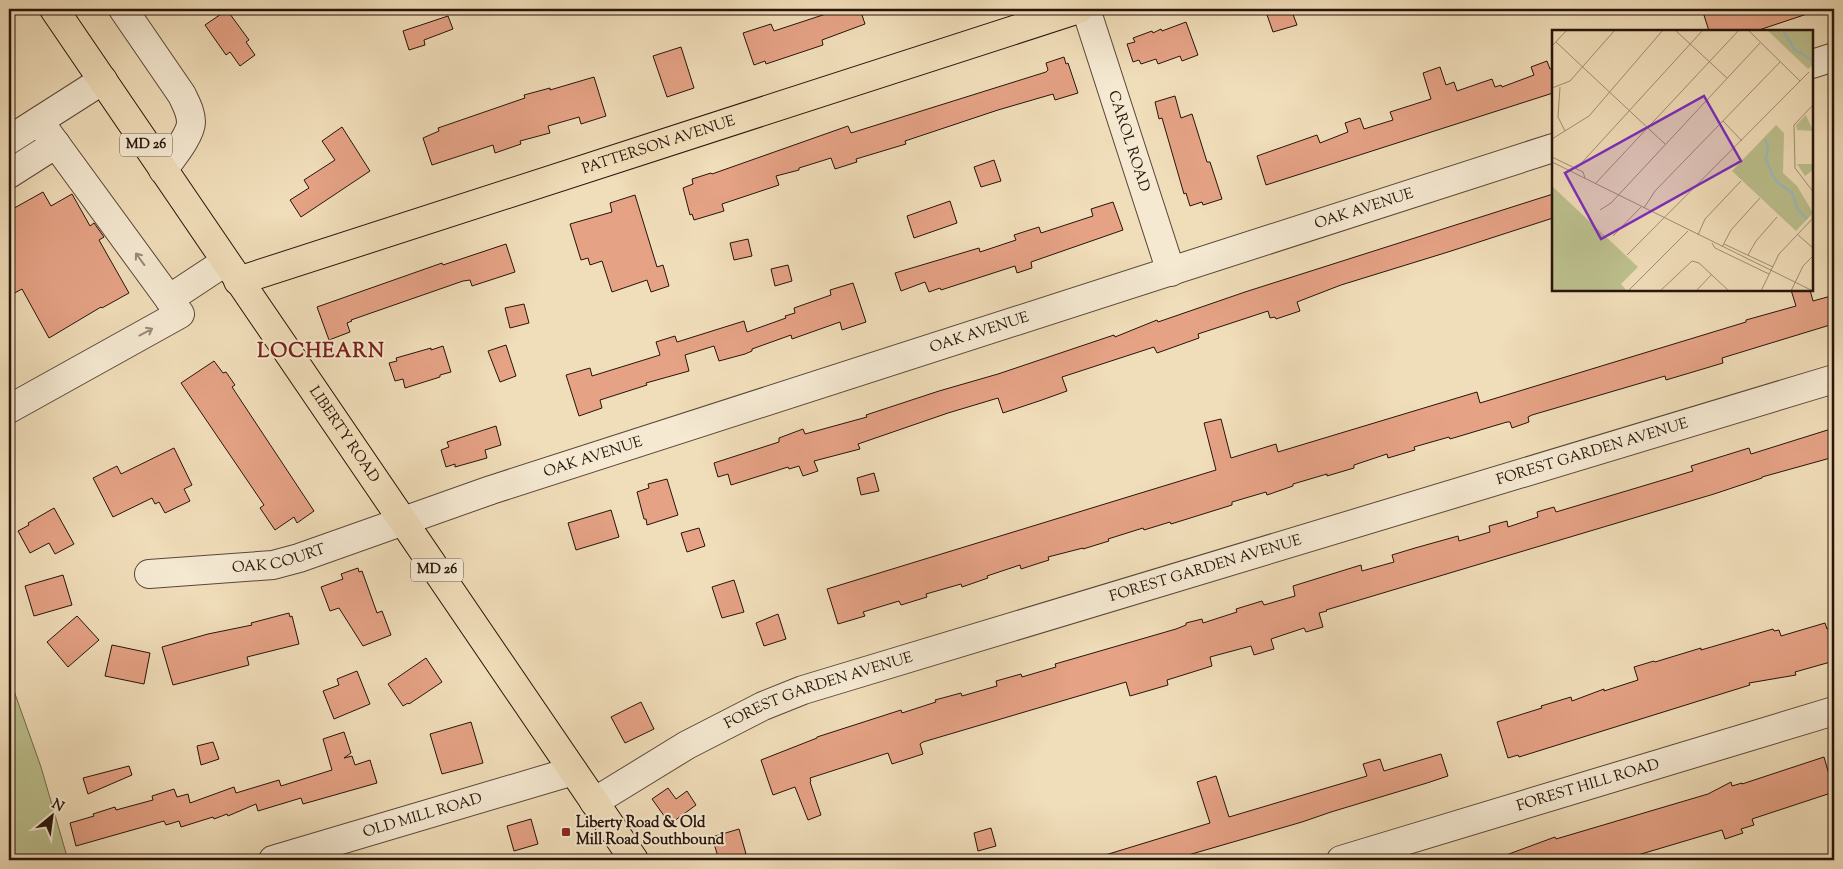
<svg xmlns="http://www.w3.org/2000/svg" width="1843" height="869" font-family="'Sorts Mill Goudy',serif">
<rect width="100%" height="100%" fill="#f0ddb9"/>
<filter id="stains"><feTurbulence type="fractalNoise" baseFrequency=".004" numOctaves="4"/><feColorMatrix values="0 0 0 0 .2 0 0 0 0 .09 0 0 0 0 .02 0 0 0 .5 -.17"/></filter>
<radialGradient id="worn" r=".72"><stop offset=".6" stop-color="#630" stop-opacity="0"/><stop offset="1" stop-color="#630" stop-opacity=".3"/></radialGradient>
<polygon fill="#bcc08e" stroke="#726a4c" points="9,677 41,767 68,860 9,860"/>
<g fill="#e5a285" stroke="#27140a">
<polygon points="841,9 860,9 865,24 822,40 823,45 766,64 765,61 754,65 743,33 771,24 774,31"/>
<polygon points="1265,9 1291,9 1297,25 1273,32"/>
<polygon points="1702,9 1816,9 1816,11 1756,31 1709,31"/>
<polygon points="227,10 249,40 246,42 255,55 240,66 230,52 226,55 205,25"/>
<polygon points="448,16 453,29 424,40 425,45 409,50 403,31"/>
<polygon points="1186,22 1198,55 1182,61 1180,56 1158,64 1156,59 1141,64 1139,60 1133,62 1127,44 1135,42 1133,38 1152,31 1153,33 1161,29 1162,31"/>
<polygon points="681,47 694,88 667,97 653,56"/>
<polygon points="1064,57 1066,64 1068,63 1078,93 1055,100 1053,94 998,110 905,141 906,144 856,159 857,162 835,169 831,158 799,168 799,170 776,176 779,185 722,204 724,211 694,220 692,214 690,215 683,188 693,184 692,179 711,173 712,174 848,126 851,133 1046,72 1048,70 1046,63"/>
<polygon points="1547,61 1550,69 1553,68 1553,93 1266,185 1257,156 1317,135 1320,143 1348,132 1345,123 1360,118 1364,129 1393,120 1390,112 1431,99 1423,73 1440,67 1446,85 1454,82 1457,91 1492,79 1495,87 1501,85 1502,87 1534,75 1531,67"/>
<polygon points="594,77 606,116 581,124 579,117 548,126 550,133 520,141 521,144 495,153 493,145 432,165 423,138 439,131 438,128 525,98 524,95 550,88 550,90"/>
<polygon points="1175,96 1181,118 1192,114 1207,162 1210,162 1222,199 1203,205 1202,202 1190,206 1186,193 1184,194 1162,118 1159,119 1155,102"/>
<polygon points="342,127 370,171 301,217 290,200 309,188 304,180 335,160 322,141"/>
<polygon points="994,160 1001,181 981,187 974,167"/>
<polygon points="43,192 51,206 72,194 90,226 94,223 104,237 99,240 129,293 102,308 101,307 49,338 22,289 9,296 9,211"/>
<polygon points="1553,194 1553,218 1448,252 1341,285 1297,302 1300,311 1276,319 1275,317 1270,318 1268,311 1198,334 1199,338 1157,353 1154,347 1062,377 1067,391 1039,401 1003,413 998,398 948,413 858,444 860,449 814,461 818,471 803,476 799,466 789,469 788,467 731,485 728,474 718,477 714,463 779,442 779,438 803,429 805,434 867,417 866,415 939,391 998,374 1114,335 1115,337 1157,320 1158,322 1245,292"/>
<polygon points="635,195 657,267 663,265 669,286 651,292 647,280 612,292 602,261 590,265 588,258 581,260 570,224 612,212 610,203"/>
<polygon points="950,201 957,223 914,238 907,216"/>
<polygon points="1113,202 1123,230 1031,262 1032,268 1017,273 1015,266 941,290 940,288 929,292 925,282 901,291 895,273 979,248 980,252 1016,240 1014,235 1039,227 1041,233 1093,216 1091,209"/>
<polygon points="748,239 752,256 734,260 730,243"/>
<polygon points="506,244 515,272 472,286 470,280 463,281 351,320 352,321 347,323 350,332 329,340 317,307 442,263 443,265"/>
<polygon points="788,265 792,281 775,286 771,269"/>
<polygon points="853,283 866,322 842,330 840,322 792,339 791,335 752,349 752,351 745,354 719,361 714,346 685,355 689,371 646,383 647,385 600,400 602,408 579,416 566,375 590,368 592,376 660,355 656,342 675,336 677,342 744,321 747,332 786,318 785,316 795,313 794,308 831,295 830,290"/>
<polygon points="1791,290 1810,290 1813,301 1831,296 1834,306 1834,322 1829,323 1830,325 1722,358 1723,363 1666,380 1665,376 1532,415 1528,417 1529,422 1512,428 1510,422 1507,422 1450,439 1449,437 1414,447 1415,450 1388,458 1387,454 1354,465 1354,468 1327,476 1327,474 1293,484 1293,486 1267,495 1266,492 1232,502 1232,505 1171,524 1170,522 1144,530 1143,528 1108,539 1109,541 1083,549 1083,548 1048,557 1049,560 1021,569 1020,565 987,576 988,578 962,587 961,584 926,594 927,597 901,605 899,601 863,612 865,616 838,624 827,589 1216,470 1204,423 1221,419 1231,458 1276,444 1278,452 1477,392 1480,403 1746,322 1746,320 1796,306"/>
<polygon points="524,304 529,323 510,328 505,308"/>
<polygon points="506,345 516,376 500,382 488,351"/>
<polygon points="443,346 451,372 440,375 440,377 405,388 403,379 395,381 389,363 397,361 396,358 431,348 431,350"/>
<polygon points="214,361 223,373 226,372 235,385 232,387 314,511 297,523 294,517 275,530 260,508 264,505 181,383"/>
<polygon points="496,426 501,445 485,450 487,458 455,467 455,464 446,467 441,450 449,447 447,442"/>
<polygon points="1834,428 1834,457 1762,477 1762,478 1714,494 1326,610 1327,611 1319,613 1323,627 1306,632 1304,628 1271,639 1274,649 1254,655 1251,646 1210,657 1212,666 1167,680 1168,685 1130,696 1126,682 923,742 920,744 923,754 892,764 888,753 810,778 811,781 810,782 821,815 808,820 795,787 773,795 761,760 817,738 817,737 901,710 902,713 936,702 935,700 961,693 962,696 997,686 996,681 1021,674 1022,677 1056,667 1055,664 1176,629 1186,625 1186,623 1202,619 1203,623 1237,612 1236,609 1262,601 1264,605 1295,596 1293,586 1361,565 1362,571 1394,562 1392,555 1415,548 1458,536 1459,541 1490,532 1489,526 1507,521 1508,527 1538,517 1537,512 1554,507 1556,512 1693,471 1691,466 1749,448 1751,454"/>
<polygon points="174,448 192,485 184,489 190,501 165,513 159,502 155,504 152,498 113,517 93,478 117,466 121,474"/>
<polygon points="874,473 879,491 861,495 857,478"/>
<polygon points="667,479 678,515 647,525 646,519 644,519 637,492 649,488 648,484"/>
<polygon points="54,508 74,544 55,554 49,543 30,553 18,531 29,525 28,523"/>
<polygon points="611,510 619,537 576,550 568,523"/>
<polygon points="699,528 705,546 687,552 681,533"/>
<polygon points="358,568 359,572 362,571 377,613 382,611 391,635 363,646 339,608 330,611 321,587 343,579 341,574"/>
<polygon points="63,575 72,605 34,616 25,586"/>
<polygon points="734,580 744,612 722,618 712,587"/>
<polygon points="289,613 290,617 292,616 299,644 247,657 249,665 173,685 162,647 208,634 252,625 251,623"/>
<polygon points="778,614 786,639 764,646 756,623"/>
<polygon points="77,616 99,640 68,667 47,642"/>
<polygon points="1825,623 1827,629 1834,627 1834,661 1795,672 1796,675 1749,683 1750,685 1519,757 1518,755 1508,758 1497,722 1542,708 1541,706 1571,697 1572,701 1604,689 1604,691 1638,680 1634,667 1654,661 1655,662 1701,648 1701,650 1773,629 1774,631 1779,630 1781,636"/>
<polygon points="112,645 150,653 144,684 105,676"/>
<polygon points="426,658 442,682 409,704 408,703 403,706 388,684"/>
<polygon points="357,671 370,704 334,719 323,691 339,685 337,679"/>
<polygon points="641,702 654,729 625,743 611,717"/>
<polygon points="471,722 483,763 442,774 430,734"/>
<polygon points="344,732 351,753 344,758 352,756 355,765 370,760 377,783 303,804 301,798 258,811 256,804 228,816 227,814 214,819 213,817 181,827 179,821 166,825 164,821 76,846 70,823 94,816 93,814 115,807 116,810 153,800 152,796 174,789 177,797 188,794 190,803 234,787 236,793 279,780 281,786 332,770 323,739"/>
<polygon points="213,742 219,759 201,765 197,746"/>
<polygon points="1441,754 1448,776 1427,783 1331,812 1302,822 1171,860 1102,860 1102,856 1210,823 1197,782 1216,776 1229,817 1367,776 1363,764 1380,759 1384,771"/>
<polygon points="1824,757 1834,792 1752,819 1754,825 1741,829 1743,833 1725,839 1722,830 1621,860 1498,860 1498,858 1555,837 1556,839 1708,794 1731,782 1732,786 1742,783 1742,784"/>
<polygon points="129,766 132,775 88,794 83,778"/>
<polygon points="668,788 676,799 687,791 696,805 670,824 652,799"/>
<polygon points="531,819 538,844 514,851 507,826"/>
<polygon points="991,828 996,846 978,851 974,833"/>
<polygon points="739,829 746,854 738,856 740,860 719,860 712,837"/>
</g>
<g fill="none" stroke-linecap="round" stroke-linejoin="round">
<g stroke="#594636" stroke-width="30">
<g id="minor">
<path d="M123 9 182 95C186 104 191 112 191 122 191 135 171 159 163 170"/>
<path id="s1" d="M1086 9 1171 272"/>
<polyline points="1812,64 1834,57"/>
<polyline points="9,140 103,80"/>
<polyline points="9,174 56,144"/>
<polyline points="169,299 225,262"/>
<polyline points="9,409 180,314 39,121"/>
<path id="s2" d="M149 574 273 565 299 558 491 490 1553 148"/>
<path id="s3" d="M594 802 687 745 763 706 803 690 1834 379"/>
<path id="s4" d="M273 860 573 771"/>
<path id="s5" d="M1341 860 1834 711"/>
</g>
</g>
<g stroke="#27140a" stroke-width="30">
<g id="major">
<path id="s6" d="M54 9 634 860"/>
<path id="s7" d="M238 281 1079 9"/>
</g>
</g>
<use href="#minor" stroke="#f5e9d2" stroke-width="28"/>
<use href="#major" stroke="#f0ddb9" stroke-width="28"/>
</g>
<defs><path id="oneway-shaft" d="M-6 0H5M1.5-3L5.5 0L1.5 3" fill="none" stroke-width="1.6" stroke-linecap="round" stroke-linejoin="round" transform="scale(1.25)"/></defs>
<g stroke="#988978">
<use href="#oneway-shaft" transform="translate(140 259) rotate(-126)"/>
<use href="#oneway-shaft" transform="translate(146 332) rotate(-28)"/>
</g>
<rect fill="#8f2418" stroke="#f5e9d2" stroke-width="2" x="561" y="827" width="10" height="10" rx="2.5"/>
<g text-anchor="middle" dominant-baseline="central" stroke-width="4" stroke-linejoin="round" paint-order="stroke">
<g fill="#f5e9d2" stroke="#655446" stroke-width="1">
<rect x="120" y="133.5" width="52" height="23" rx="4"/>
<rect x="411" y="558.5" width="52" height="23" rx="4"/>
</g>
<g font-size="14" font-weight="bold" fill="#27140a">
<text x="146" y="145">MD 26</text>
<text x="437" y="570">MD 26</text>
</g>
<g font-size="15" fill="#27140a" stroke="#f5e9d2">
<text stroke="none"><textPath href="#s1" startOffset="139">CAROL ROAD</textPath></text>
<text stroke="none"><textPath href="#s7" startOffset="442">PATTERSON AVENUE</textPath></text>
<text stroke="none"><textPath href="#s2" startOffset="1272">OAK AVENUE</textPath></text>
<text stroke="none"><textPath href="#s2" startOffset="868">OAK AVENUE</textPath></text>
<text stroke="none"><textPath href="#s6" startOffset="515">LIBERTY ROAD</textPath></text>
<text stroke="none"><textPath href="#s3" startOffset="1062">FOREST GARDEN AVENUE</textPath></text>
<text stroke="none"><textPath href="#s2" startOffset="462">OAK AVENUE</textPath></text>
<text stroke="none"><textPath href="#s2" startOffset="131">OAK COURT</textPath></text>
<text stroke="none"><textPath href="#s3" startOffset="658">FOREST GARDEN AVENUE</textPath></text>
<text stroke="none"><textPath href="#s3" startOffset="252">FOREST GARDEN AVENUE</textPath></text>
<text stroke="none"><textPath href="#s5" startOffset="258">FOREST HILL ROAD</textPath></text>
<text stroke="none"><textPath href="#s4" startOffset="156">OLD MILL ROAD</textPath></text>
</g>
<g font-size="15" font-weight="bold" fill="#27140a" stroke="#f5e9d2" text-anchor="start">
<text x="576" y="823">Liberty Road &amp; Old<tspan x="576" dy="17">Mill Road Southbound</tspan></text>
</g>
<g font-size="20" font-weight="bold" letter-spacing="1" fill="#7a1f14" stroke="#f5e9d2">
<text x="321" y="352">LOCHEARN</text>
</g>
</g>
<g transform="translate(1552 30)">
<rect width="261" height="261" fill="#f0ddb9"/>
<path d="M215 0H261V35L256 39ZM254 85 261 101 245 100 244 95ZM224 95 232 103 231 143 245 156 261 183 244 201 180 141ZM245 134H261V140L253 146ZM0 156 86 237 69 254 75 261H0Z" fill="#bcc08e"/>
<path fill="none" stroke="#9ebaba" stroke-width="2.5" d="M231 0 242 19 262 31M213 109 216 118 214 129 220 144 225 152 240 163 245 178 255 189"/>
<path fill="none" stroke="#a08d73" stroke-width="1" d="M123 0 175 48M196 0 248 51M4 12 113 114M0 16 15 0M8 57 6 87 13 101M0 58 18 51 63 0M262 74 242 95 243 138 262 163M171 91 190 111M0 109 37 86 111 0M0 127 31 142 33 148M0 132 261 261M24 139 151 0M43 154 187 0M92 178 103 161 228 32M48 180 59 173 208 13M245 204 262 219M146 205 153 189 189 151M61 206 89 177M160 213 163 218 217 244M172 214 221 237M170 217 179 200 208 168M75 225 257 42M196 225 204 211 225 187M77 260 136 201M108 261 140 231 147 233 177 261M144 261 160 244M209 261 227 224 262 187M239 261 251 236 262 225"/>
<path fill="#7b2cbf" fill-opacity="0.15" stroke="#7b2cbf" stroke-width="2.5" d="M152 66 189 131 49 209 13 143Z"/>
<rect width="261" height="261" fill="none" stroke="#27140a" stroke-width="2.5"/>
</g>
<rect width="1843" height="869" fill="none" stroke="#f0ddb9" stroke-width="30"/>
<rect x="10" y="10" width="1823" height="849" fill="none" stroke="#27140a" stroke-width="2.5"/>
<rect x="15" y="15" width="1813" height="839" fill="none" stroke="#27140a"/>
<g transform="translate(52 816) rotate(29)" stroke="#f5e9d2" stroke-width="4" paint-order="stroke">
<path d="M0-4L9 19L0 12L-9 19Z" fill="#27140a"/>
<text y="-8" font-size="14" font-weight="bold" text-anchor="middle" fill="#27140a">N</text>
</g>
<rect width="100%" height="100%" filter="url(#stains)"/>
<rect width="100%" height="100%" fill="url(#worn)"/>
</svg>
